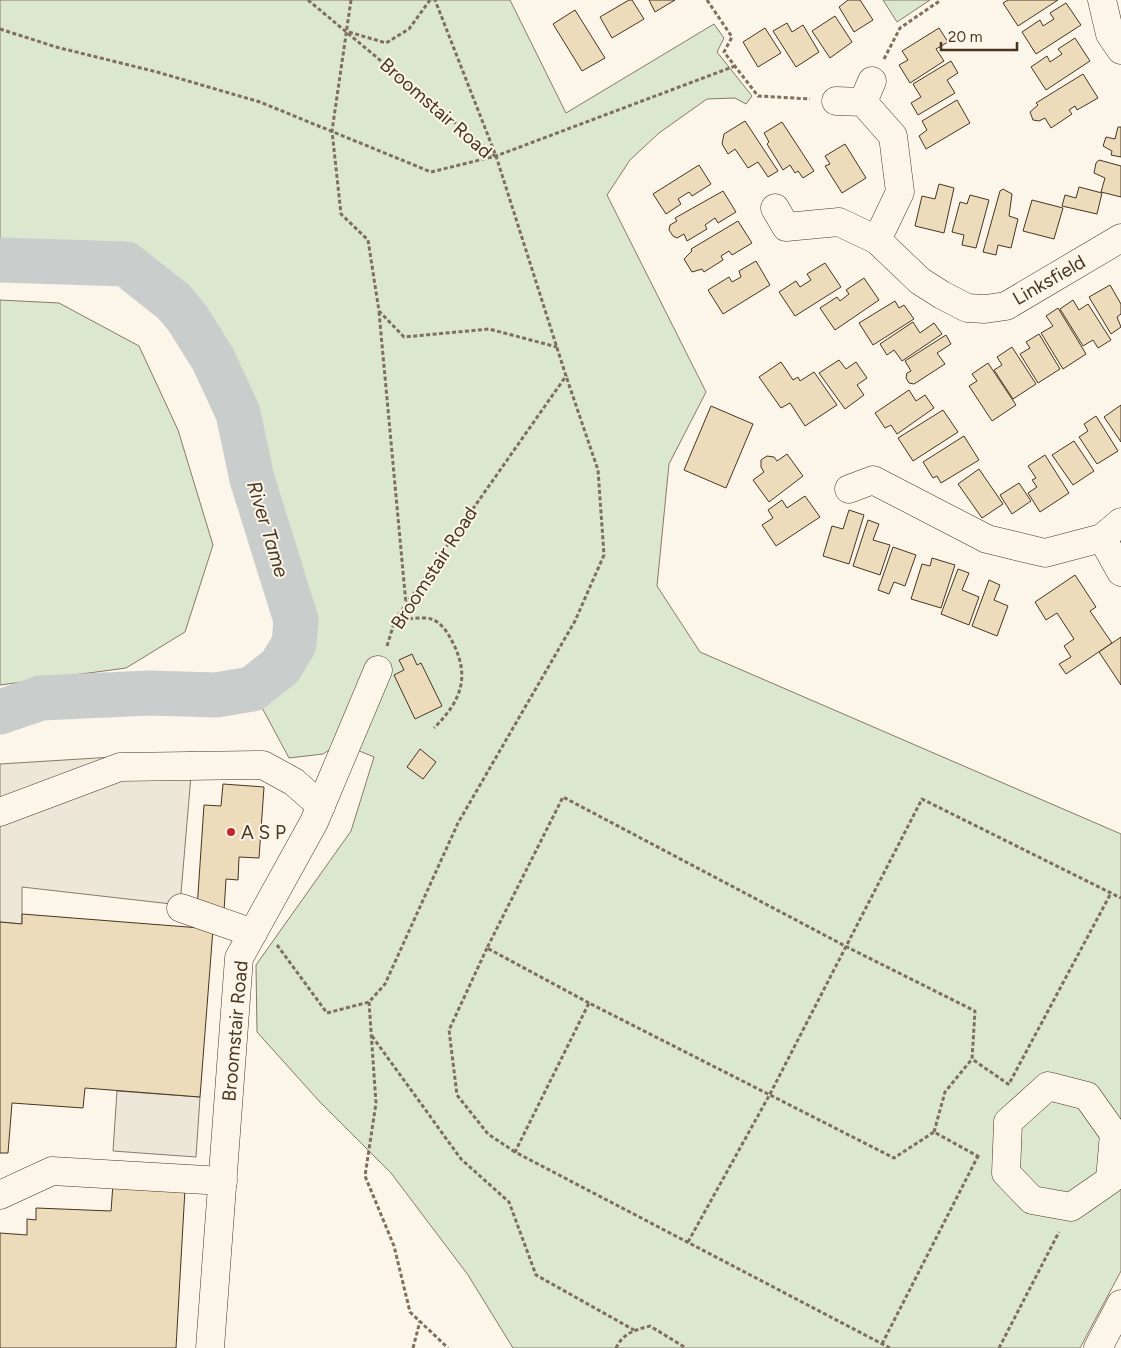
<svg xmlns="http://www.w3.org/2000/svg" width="1121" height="1348" font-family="Figtree,sans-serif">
<rect width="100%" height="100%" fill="#fbf6e9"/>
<g fill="#dce7d0" stroke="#887966">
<path d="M0 0H510L566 113 714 24 724 38 717 52 752 96 746 104 735 98 707 99 659 133 630 160 607 195 706 392 669 464 657 586 700 652 1121 834V1271L1080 1348H513L468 1275 391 1173 319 1101 257 1032 256 965 351 831 374 757 340 743 323 754 289 758 252 689C280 667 295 658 296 620L252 479 238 413 213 359 188 319 174 302 126 264 0 260Z"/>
<polygon points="883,0 930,0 897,22"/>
<polygon points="0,300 59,303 139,346 178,430 213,545 185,632 126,668 0,685"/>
</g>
<g fill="#ede7d9" stroke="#887966">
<polygon points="193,752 180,905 22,887 22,924 0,922 0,764"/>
<polygon points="117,1091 200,1097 196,1157 113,1151"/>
</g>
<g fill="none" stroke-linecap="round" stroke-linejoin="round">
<polyline stroke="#c9cecd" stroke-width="45" points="0,260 126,264 174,302 188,319 213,359 238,413 252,479 296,620 294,644 280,667 252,689 216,695 149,693 41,698 0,712"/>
</g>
<g fill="#ecdcbc" stroke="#4a3520">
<polygon points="629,0 632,0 644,19 612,38 600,17"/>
<polygon points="649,0 675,0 655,12"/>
<polygon points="848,0 860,0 873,20 854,32 839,7"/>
<polygon points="1008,0 1058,0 1018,26 1003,3"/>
<polygon points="1066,3 1081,25 1036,54 1022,32 1040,20 1043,26 1054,19 1050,13"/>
<polygon points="575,10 605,58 582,71 553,24"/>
<polygon points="835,16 852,42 830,58 812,31"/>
<polygon points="787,23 792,32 803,25 819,52 796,67 773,31"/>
<polygon points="765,28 781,53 758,67 743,42"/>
<polygon points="939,28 948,42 936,49 944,61 910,83 899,65 908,60 902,51"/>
<polygon points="1075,38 1090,61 1046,90 1031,67 1047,56 1050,62 1062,54 1058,49"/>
<polygon points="951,61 958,73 947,80 955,93 918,115 911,103 921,97 913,84"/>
<polygon points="1083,74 1098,98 1077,110 1075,106 1069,110 1072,114 1051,128 1045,118 1039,121 1033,120 1030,112 1038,105 1036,103"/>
<polygon points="957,100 970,123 926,149 919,136 927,130 922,121"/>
<polygon points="745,121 778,171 768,177 758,162 748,168 735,149 728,154 722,144 724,134"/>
<polygon points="782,122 814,171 803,178 798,171 795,173 790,165 783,170 767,144 769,142 764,133"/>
<polygon points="1118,127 1121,127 1121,157 1111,155 1112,151 1103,146 1106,137 1115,139"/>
<polygon points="845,144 866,178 842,193 825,166 830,164 825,156"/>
<polygon points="1099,160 1121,166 1121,197 1101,192 1105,178 1094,173 1096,163"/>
<polygon points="699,165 711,184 692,196 689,192 678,199 681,204 666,214 653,194"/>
<polygon points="939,184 954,188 944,233 915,226 922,196 935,199"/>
<polygon points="1079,187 1102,193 1097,214 1062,206 1065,195 1076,198"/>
<polygon points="1003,189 1012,194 1009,216 1018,219 1011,248 998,245 996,255 983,252 1000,191"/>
<polygon points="723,191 736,212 718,223 715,218 705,225 707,229 687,241 684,234 677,238 673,236 669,230 670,225 677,221 675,218"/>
<polygon points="970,195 989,200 976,248 962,245 964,235 952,232 960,202 967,204"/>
<polygon points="1032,200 1063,208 1054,239 1023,231"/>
<polygon points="738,221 752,243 732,255 729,251 721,256 723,260 704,272 702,269 692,272 684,259 692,251 691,249"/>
<polygon points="756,261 770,285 723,314 708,290 729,277 732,282 741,277 739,271"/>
<polygon points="825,263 841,287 795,316 779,292 796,281 800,287 811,280 807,274"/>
<polygon points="864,278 879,300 835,330 820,308 837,297 840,301 849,294 846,290"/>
<polygon points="1110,285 1121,304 1121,314 1117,317 1121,327 1111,334 1089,297"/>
<polygon points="1073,300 1079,310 1088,304 1111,340 1098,348 1093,340 1083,346 1060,309"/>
<polygon points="895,301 899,308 904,305 914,319 873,345 859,323"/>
<polygon points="1058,308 1086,354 1063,369 1041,333 1053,326 1046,316"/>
<polygon points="913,322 920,333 934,323 942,334 902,361 894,350 887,355 880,344"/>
<polygon points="1039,334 1060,369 1038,383 1020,354 1030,348 1026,342"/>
<polygon points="946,335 951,344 937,353 945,364 914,384 909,383 906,378 907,373 911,371 905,361"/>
<polygon points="1012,347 1036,384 1013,399 994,370 1002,365 997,357"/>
<polygon points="839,360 846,369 856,362 867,378 857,385 864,395 845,409 819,373"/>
<polygon points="781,362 793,380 798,377 800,381 814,372 837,405 805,426 790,403 781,408 759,377"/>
<polygon points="988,363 1016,405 992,421 969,386 977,381 972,374"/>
<polygon points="909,390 916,401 925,395 934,408 897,434 891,425 885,428 875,413"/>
<polygon points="1121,405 1121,442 1104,417"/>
<polygon points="711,406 753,424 726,488 684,470"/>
<polygon points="943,410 958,432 913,461 898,438"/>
<polygon points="1096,416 1118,451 1097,464 1079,437 1088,431 1084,424"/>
<polygon points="964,436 979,460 941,483 937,476 933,478 923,462"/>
<polygon points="1074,441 1094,471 1073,485 1052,455"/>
<polygon points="787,454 803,476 769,502 753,480 764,472 761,467 761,460 767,456 774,457 777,461"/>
<polygon points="1045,455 1069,493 1040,512 1028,493 1037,487 1032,480 1036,478 1028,466"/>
<polygon points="979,469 1003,504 982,518 958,484"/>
<polygon points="1019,483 1031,501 1012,514 1000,495"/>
<polygon points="805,496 820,517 776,546 762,525 773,518 768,510 782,500 787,508"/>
<polygon points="849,510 864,515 849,564 823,556 832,526 843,529"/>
<polygon points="868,520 879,524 873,540 890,545 880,575 853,566"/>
<polygon points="893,547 916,555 905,586 894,582 889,594 878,590"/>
<polygon points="932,558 955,565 941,608 911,599 922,564 930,566"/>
<polygon points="958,569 969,573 962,590 979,597 969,625 941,614"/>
<polygon points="1075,575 1096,607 1090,611 1112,643 1066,674 1059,664 1071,657 1064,646 1074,639 1057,613 1046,620 1035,602"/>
<polygon points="989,580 1000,585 994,600 1008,606 997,636 972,626"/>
<polygon points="1121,637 1121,685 1099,652"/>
<polygon points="412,654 417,665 421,663 442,706 415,719 394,675 404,670 399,660"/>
<polygon points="420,749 436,762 423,779 407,767"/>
<polygon points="223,784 264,787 259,858 239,857 238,880 226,879 224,911 197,909 204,805 221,806"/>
<polygon points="22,914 213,929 200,1097 85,1088 83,1108 12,1103 8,1153 0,1153 0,922 22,924"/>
<polygon points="113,1184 185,1189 176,1348 0,1348 0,1233 27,1235 27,1219 36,1220 36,1208 111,1211"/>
</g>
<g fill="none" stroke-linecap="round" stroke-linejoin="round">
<g stroke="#4a3520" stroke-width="29">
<g id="minor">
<polyline points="1102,0 1110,34 1121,50"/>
<polyline points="836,101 863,102 893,136 900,192 877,240"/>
<polyline points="863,102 872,81"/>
<polyline points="775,208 786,227 839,222 877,240 920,281 942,295 967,308 985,309 1006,306 1121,238"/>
<polyline points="849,489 873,480 987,539 1045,553 1102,538 1121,522"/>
<polyline points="1102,538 1121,572"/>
<polyline points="0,812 120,767 263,765 294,782 321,806"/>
<polyline points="181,908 253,933"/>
<polygon points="1048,1086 1087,1096 1114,1134 1110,1180 1071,1207 1032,1200 1006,1173 1008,1122"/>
<polyline points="0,1195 52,1171 223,1181"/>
<polyline points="210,1348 239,958 314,822 378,670"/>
<polyline points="1098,1348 1121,1304"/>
</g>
</g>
<g stroke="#7f6f5c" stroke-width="3" stroke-dasharray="4 2.5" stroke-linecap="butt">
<polyline points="308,0 495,156"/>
<polyline points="351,0 332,131 341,214 368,240 379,311 404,337 489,329 557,347"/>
<polyline points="707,0 732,37 724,52 758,96 810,99"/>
<polyline points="0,29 56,47 157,72 260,102 431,172 496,156 735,66"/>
<polyline points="349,32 386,43 409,29 430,0"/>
<polyline points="884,59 900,28 941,0"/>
<polyline points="379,312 406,604"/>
<path d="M396 620C406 620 422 616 431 619 441 622 448 633 452 641 471 677 461 701 434 728"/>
<polyline points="387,646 395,620 566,376 496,156 435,0"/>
<polyline points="277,945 327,1013 369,1002 385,984 458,823 575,621 604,555 598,470 566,376"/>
<polyline points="487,948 449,1030 457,1095 488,1134 515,1152"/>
<polyline points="369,1002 376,1103 365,1176 394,1246 410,1312 448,1348"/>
<polyline points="589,1003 487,948 563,797 847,947 975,1011 972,1059 1011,1086"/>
<polyline points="372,1036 461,1159 509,1202 536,1275 634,1330"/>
<polyline points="1010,1082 1111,893"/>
<polyline points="934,1132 945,1092 972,1059"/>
<polyline points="688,1242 770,1094 922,799 1121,898"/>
<polyline points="882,1344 978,1156"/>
<polyline points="413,1348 420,1321"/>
<path d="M616 1348C623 1333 635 1330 650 1326L686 1348"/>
<polyline points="890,1348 515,1152 589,1003 894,1158 934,1132 981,1158"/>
<polyline points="999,1348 1059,1232"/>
</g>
<use href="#minor" stroke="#fbf6e9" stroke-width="28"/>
</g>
<circle fill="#c62828" stroke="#fbf6e9" stroke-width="2" cx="231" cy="832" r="5"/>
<g text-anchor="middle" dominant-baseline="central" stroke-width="4" stroke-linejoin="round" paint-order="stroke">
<g font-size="19" fill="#4a3520" stroke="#fbf6e9">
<text transform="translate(436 108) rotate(41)">Broomstair Road</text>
<text transform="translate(1049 280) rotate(-30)">Linksfield</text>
<text transform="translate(434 568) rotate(-57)">Broomstair Road</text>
<text transform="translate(235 1031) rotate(-85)">Broomstair Road</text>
</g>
<g font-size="19" fill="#4a3520" stroke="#fbf6e9" text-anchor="start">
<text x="241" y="832">A S P</text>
</g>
<g font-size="20" font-style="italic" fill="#4a3520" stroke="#fbf6e9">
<text transform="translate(268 529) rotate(73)">River Tame</text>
</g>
</g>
<path d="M941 42v8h76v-8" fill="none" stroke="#4a3520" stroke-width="2.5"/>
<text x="948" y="42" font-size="15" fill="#4a3520" stroke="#fbf6e9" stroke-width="4" paint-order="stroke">20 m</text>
</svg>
